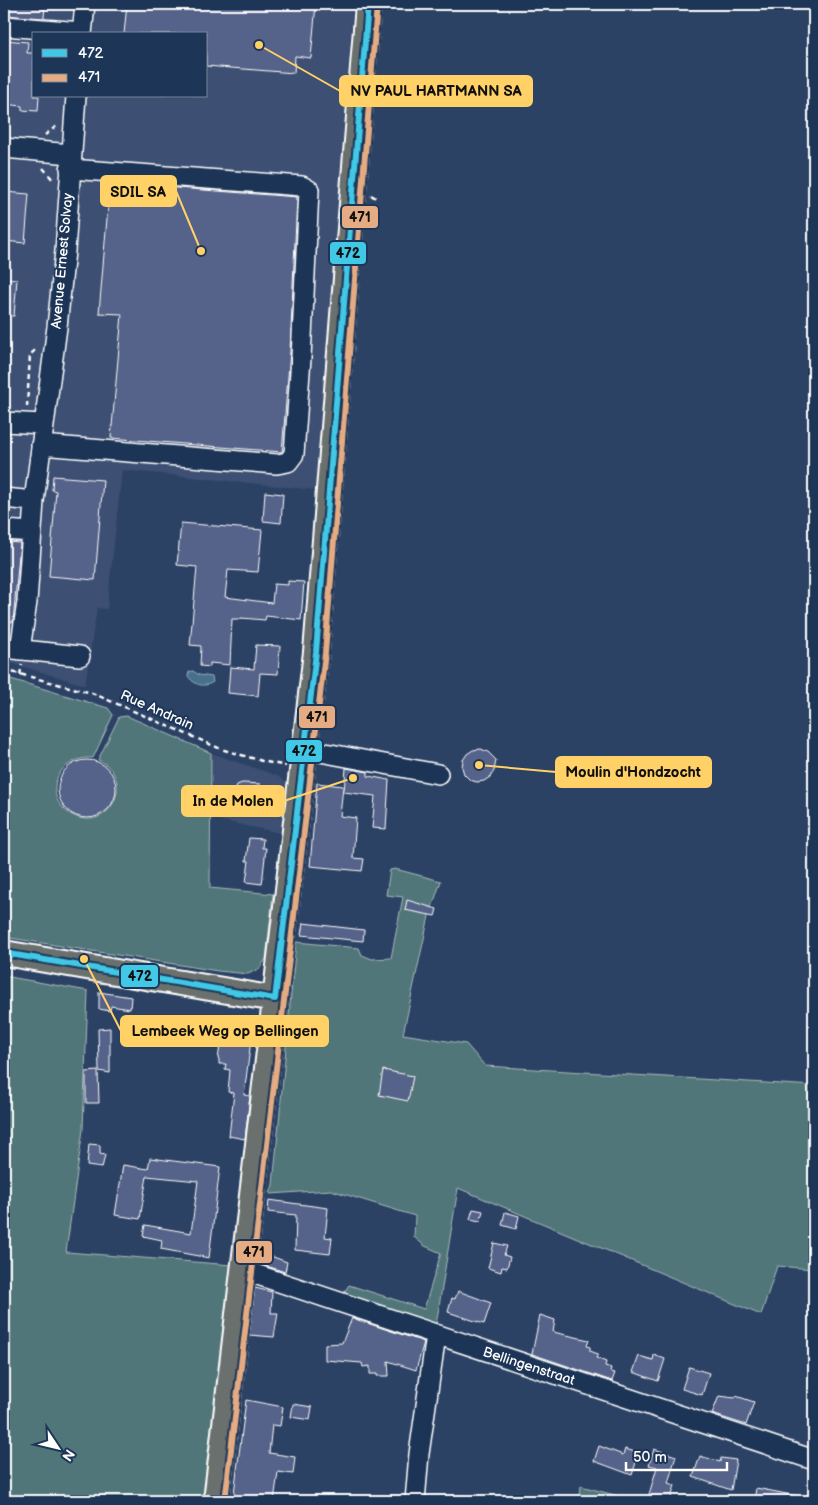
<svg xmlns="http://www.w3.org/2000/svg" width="818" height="1505" viewBox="0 0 818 1505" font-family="'Balsamiq Sans',sans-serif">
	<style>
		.built { fill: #3c5073; fill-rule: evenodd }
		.green { fill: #517679; stroke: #a8babc }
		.water { fill: #466f8d; stroke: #90a9bb }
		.building { fill: #546289; stroke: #fff }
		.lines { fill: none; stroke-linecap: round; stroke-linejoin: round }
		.minor-casing { stroke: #fff; stroke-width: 22 }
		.major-casing { stroke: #fff; stroke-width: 28 }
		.path { stroke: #fff; stroke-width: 2.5; stroke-dasharray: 5 4; stroke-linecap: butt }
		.minor { stroke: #1d3557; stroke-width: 19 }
		.major { stroke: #6b706d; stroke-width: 24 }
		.bus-1-casing { stroke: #1d3557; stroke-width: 10 }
		.bus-2-casing { stroke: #1d3557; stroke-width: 10 }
		.bus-1 { stroke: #40c8e6; stroke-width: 6 }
		.bus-2 { stroke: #e5ac83; stroke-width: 6 }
		.labels { text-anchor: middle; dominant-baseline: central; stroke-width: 4; stroke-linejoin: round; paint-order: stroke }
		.street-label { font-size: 14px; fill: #fff; stroke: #1d3557 }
		.leader { fill: none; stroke: #ffd166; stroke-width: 2 }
		.callout-dot { fill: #ffd166; stroke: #1d3557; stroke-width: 2 }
		.callout { fill: #ffd166; stroke: #ffd166; stroke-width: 2 }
		.callout-label { font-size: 15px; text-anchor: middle; font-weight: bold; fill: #111 }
		.line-badge { stroke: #1d3557; stroke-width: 2 }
		.pale-badge-label { font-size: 14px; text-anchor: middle; font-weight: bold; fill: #111 }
	</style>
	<rect width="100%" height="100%" fill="#2c4265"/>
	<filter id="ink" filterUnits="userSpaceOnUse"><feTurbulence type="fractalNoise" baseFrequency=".02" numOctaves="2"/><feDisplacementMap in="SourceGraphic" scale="10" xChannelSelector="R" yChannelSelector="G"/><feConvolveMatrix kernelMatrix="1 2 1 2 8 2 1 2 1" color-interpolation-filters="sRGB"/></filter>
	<g filter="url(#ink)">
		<path class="built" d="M4,4H353L317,490L122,470L107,609L97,608L85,685L4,661ZM34,34H206V96H34Z
			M211,753L278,776L287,784L280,833L210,818Z"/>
		<path class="green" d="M4,677L108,708L113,715L93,758C71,756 48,775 57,799C60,806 65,811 72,815C109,835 138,778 98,760L119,717L127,716L211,753L210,888L273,894L266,959L259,969L248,974L218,971L4,937Z
			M395,869L441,881L429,916L403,1034L466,1044L485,1066L814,1086V1263L813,1269L777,1266L761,1315L458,1188L436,1325L343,1294L349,1285L424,1309L441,1253L425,1246L414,1237L415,1216L331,1190L270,1194L273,1185L296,942L359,948L362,955L372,959L391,958L403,897L386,895L390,870Z
			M4,976L88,991L83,1129L66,1252L232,1265L204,1501H4Z
			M581,1486L637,1501H579Z"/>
		<path class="water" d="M193,671L199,675L212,677L213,682C204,688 194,685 188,676L189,672Z"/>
		<path class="building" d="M4,4H45L44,18L4,15Z
			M127,4H316L311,58L295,56L294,73L206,66V34H124Z
			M4,40L28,42L27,53H34V96H39L38,111L22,110V106L4,104Z
			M110,183L297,197L290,351L282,452L111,438L122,314L99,313Z
			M4,192L29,194L25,243L4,241Z
			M4,278L17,279L14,316L4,315Z
			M53,476L103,480L95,580L49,576L56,491L52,490Z
			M265,492L283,494L281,523L263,521Z
			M181,523L262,530L258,572L228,570L225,597L272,603L274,584L288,585V581L304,582L301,620L266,616L265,620L241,618V619H232L230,665L210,663V667L200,666L201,646L190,645L197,567L177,565Z
			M4,542L20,543L13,622L4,621Z
			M256,645L280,646L278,674L260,673L258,696L228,693L230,667L254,669Z
			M481,749L488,752L496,760L494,771L490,777L484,781L477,782L470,780L464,774L462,767L463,760L467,754L473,750Z
			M58 789a29 29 0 1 1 58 0a29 29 0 1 1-58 0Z
			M346,768L368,772V776L389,780L386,829L372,828L375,796L344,792Z
			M242,783H243L261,784L247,796L242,798L237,795L235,790L237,785Z
			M317,783L343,786L340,816L356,818L353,858L364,859L362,871L310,866Z
			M249,838L263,839L262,848H266L262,884L246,882L249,861H246Z
			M407,900L437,909L435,916L405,910Z
			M303,923L364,930L363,941L301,935Z
			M99,992L131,997L130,1009L111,1006L110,1011L99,1009Z
			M224,1020L244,1023L241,1039L251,1040L244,1095L250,1096L245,1139L229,1136L234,1093L228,1092L230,1070L225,1069L226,1064H219V1059H218Z
			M110,1028V1073L99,1071L98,1029Z
			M383,1070L413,1076L408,1101L379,1095Z
			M98,1071L99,1103H86V1072Z
			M89,1144L100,1145V1154L105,1155L102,1168L87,1166Z
			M150,1158L220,1167L209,1258L161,1249L162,1240L143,1236L145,1225L191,1233L198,1181L147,1176L140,1219L115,1215L123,1165L148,1169Z
			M269,1200L328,1208L325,1237L332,1238L330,1254L295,1250L296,1215L268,1212Z
			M473,1209L483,1211L480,1221L470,1219Z
			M505,1212L519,1216L516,1229L502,1225Z
			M494,1243L507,1246L504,1255L510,1257L507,1268L502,1267L501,1272L488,1268Z
			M265,1254L287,1262L285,1272L261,1264L263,1256H264Z
			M255,1288L272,1292L271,1313H278L274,1337L249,1335Z
			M458,1291L491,1303L484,1324L448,1312L452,1298L455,1299Z
			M540,1315L555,1320L553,1332L589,1340L587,1346L590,1347V1351L598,1354L596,1358L606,1362L605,1366L611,1368L610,1372L615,1373L612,1381L532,1354Z
			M352,1318L424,1342L416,1370L388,1361L389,1376H377V1374H370V1366L363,1367L362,1363L325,1360V1344L342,1343Z
			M654,1355L665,1359L658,1381L633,1372L639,1356L653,1360Z
			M689,1367L709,1373L702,1395L682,1389Z
			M719,1396L735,1398L736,1396L754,1402L746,1425L712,1414Z
			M246,1400L283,1407L280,1426L272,1425L269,1453L295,1457L293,1474L278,1472L274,1501H233Z
			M293,1404L312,1407L310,1420L291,1417Z
			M599,1446L623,1455L625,1449L639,1453L632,1475L594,1461Z
			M654,1449L676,1456L668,1483L675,1485L670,1501H658L648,1498L657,1467L649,1465Z
			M700,1456L720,1462L721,1458L736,1460L731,1490L693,1477Z
			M756,1488L797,1496L796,1501H754Z"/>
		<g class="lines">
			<defs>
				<path id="minor" d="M4,26L82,32
					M82,34L85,4
					M4,148L71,154
					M4,422L43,424
					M41,445L277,464L288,462L294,454L301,358L309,190L302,186L70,169
					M4,498L34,501
					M4,530L32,532
					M4,648L80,656
					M20,650L27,602L34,501L57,327L65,251L76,96
					M304,749L438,774
					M243,1270L814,1460
					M415,1501L419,1454L436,1335"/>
				<path id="major" d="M4,953L275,999
					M216,1501L316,652L368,4"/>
			</defs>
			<use href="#minor" class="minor-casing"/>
			<use href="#major" class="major-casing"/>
			<path class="path" d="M45,135L58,125
				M43,168L54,181
				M371,195L376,198
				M27,407L30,355L37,348
				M4,670L92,693L221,749L262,761L286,766
				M20,675L22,664"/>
			<use href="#minor" class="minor"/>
			<use href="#major" class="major"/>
			<defs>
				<path id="bus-1" d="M4,953L275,999
					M275,999L316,652L368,4"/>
				<path id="bus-2" d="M225,1501L325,653L377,5"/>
			</defs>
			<use href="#bus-1" class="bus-1-casing"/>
			<use href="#bus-2" class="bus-2-casing"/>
			<use href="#bus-1" class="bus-1"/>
			<use href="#bus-2" class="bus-2"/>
		</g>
	</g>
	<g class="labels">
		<g class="street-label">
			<text transform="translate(62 261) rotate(-85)">Avenue Ernest Solvay</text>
			<text transform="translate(157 710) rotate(24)">Rue Andrain</text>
			<text transform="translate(529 1366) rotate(18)">Bellingenstraat</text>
		</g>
	</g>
	<path class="leader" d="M259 45L340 91M201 251L176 191M479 765L556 772M353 778L284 801M84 959L121 1031"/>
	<g class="callout-dot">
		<circle cx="259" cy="45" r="5"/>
		<circle cx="201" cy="251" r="5"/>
		<circle cx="479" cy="765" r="5"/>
		<circle cx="353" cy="778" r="5"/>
		<circle cx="84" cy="959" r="5"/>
	</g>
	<g class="callout">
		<rect x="340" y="76" width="192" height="30" rx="5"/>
		<rect x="101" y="176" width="75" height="30" rx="5"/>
		<rect x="556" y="757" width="155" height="30" rx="5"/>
		<rect x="182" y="786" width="102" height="30" rx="5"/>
		<rect x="121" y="1016" width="207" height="30" rx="5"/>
	</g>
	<g class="callout-label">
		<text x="436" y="96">NV PAUL HARTMANN SA</text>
		<text x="138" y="197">SDIL SA</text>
		<text x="633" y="777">Moulin d'Hondzocht</text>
		<text x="233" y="806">In de Molen</text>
		<text x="225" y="1036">Lembeek Weg op Bellingen</text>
	</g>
	<g class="line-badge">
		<rect x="341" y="205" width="38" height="24" rx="5" fill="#e5ac83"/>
		<rect x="329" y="241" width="38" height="24" rx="5" fill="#40c8e6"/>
		<rect x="298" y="705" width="38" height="24" rx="5" fill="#e5ac83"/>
		<rect x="285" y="739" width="38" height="24" rx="5" fill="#40c8e6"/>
		<rect x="120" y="964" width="39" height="24" rx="5" fill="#40c8e6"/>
		<rect x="235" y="1240" width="38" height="24" rx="5" fill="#e5ac83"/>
	</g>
	<g class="pale-badge-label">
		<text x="360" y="222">471</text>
		<text x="348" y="258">472</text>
		<text x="317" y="722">471</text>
		<text x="304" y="756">472</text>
		<text x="140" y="981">472</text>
		<text x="254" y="1257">471</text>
	</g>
	<rect width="818" height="1505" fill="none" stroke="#1d3557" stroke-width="20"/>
	<rect x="10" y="10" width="798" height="1485" fill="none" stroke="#fff" stroke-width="2" filter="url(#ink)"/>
	<rect x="32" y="32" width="175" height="65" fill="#1d3557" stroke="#77869a"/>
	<rect x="42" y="49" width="25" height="8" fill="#40c8e6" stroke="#77869a"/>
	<text x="78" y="58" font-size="15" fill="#ffffff">472</text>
	<rect x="42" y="74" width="25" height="8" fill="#e5ac83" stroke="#77869a"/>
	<text x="78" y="82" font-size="15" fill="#ffffff">471</text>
	<g transform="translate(58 1448) rotate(125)" stroke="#1d3557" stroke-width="4" paint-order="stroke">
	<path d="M0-4L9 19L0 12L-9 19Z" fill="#ffffff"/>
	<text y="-8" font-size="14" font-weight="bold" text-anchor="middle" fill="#ffffff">N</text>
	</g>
	<path d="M626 1462v8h101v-8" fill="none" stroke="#ffffff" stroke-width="2.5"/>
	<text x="633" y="1462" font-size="15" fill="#ffffff" stroke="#1d3557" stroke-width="4" paint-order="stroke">50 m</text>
</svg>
